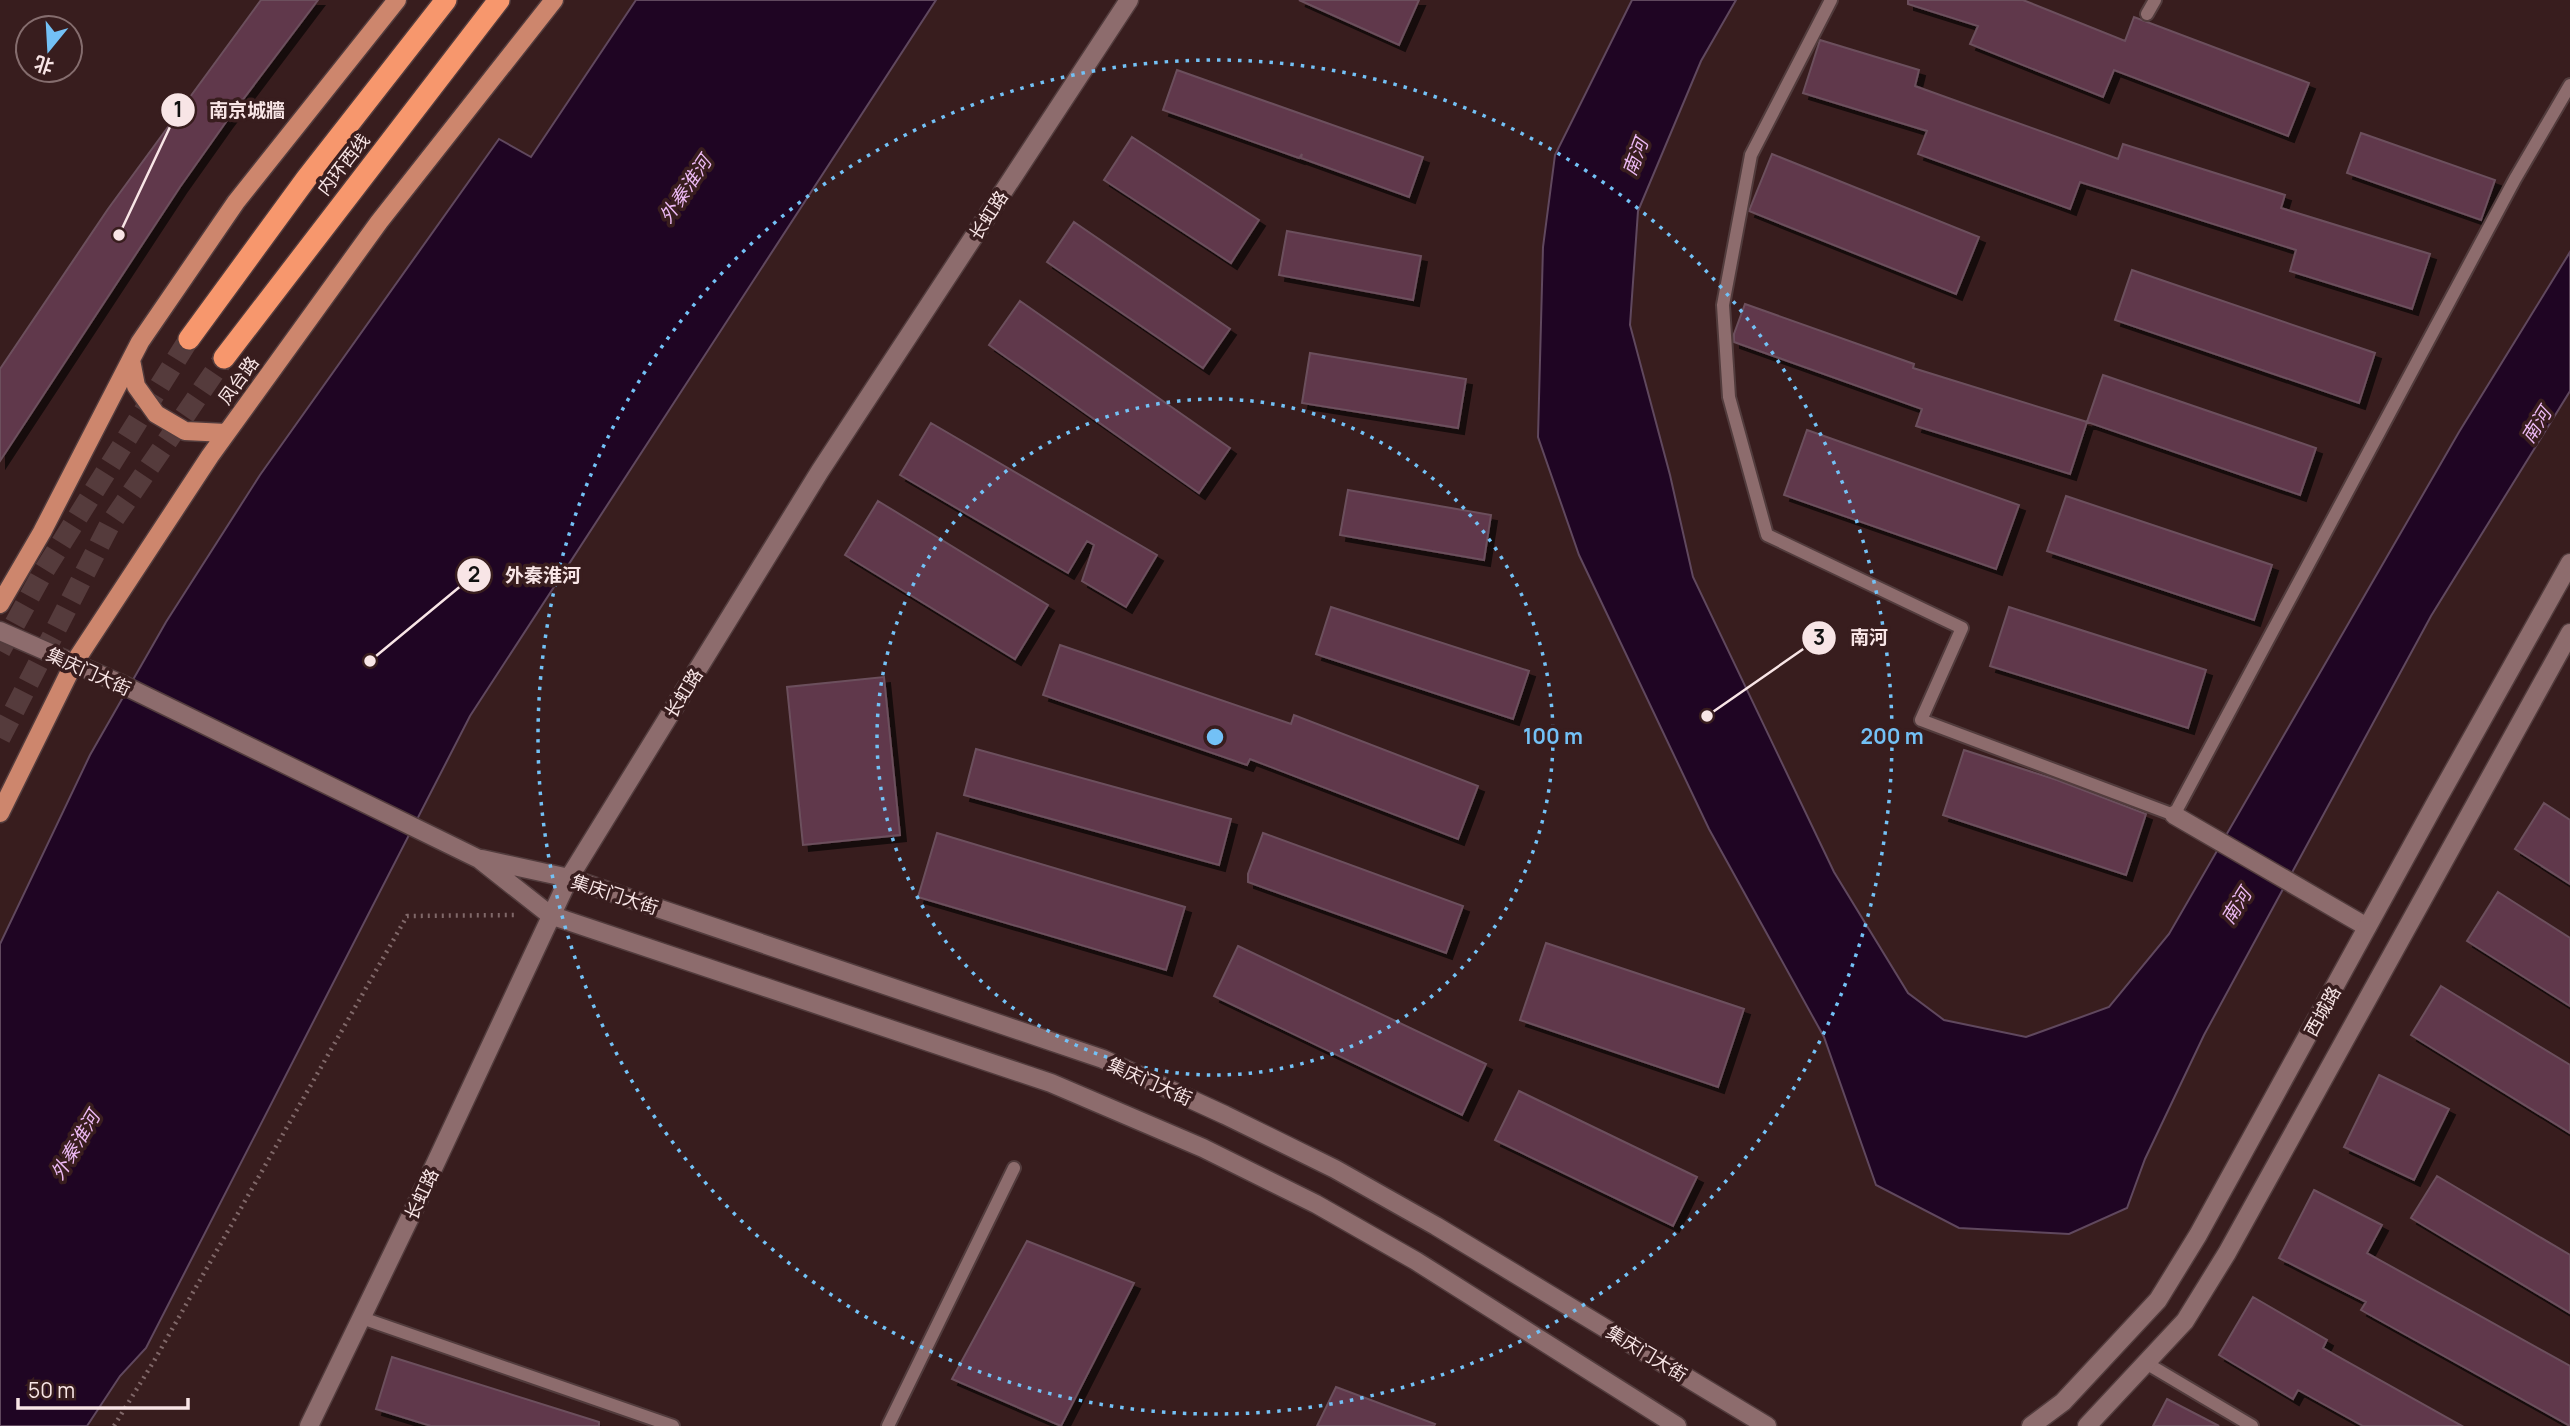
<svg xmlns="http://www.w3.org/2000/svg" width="2570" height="1426" viewBox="0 0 2570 1426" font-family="Manrope,'Noto Sans SC',sans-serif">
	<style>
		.water { fill: #1f0523; stroke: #60485e; stroke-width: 2 }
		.building { fill: #60374c; stroke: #6c505d; stroke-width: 2; filter: url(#shadow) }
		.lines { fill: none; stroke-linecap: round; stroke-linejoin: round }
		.highway-tunnel { stroke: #553b3c; stroke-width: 21; stroke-dasharray: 21 10; stroke-linecap: butt }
		.lane-casing { stroke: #523c3d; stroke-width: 16 }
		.street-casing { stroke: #523c3d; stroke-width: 21 }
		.secondary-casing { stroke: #523c3d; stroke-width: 21 }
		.primary-casing { stroke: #523c3d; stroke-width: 21 }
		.highway-casing { stroke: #523c3d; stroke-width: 24 }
		.path { stroke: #806869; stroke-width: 4.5; stroke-dasharray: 2 5; stroke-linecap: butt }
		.lane { stroke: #8d6c6d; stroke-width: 12 }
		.street { stroke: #8d6c6d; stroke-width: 18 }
		.secondary { stroke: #8d6c6d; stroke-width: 18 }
		.primary { stroke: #cd866d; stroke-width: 18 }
		.highway { stroke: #f7976d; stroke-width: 21 }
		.ring { fill: none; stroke: #73c1f6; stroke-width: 3.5; stroke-dasharray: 3.5 7 }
		.labels { text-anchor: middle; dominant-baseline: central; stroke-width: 7; stroke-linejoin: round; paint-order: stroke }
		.street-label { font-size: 18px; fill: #f8e5e6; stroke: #381d1e }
		.water-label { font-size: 19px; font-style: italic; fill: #ecb9f3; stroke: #381d1e }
		.centre { fill: #73c1f6; stroke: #381d1e; stroke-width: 3.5 }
		.ring-label { font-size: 21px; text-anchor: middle; font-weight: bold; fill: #73c1f6; stroke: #381d1e; stroke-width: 7; stroke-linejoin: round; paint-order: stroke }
		.leader { fill: none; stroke: #f8e5e6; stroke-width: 2.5 }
		.callout-dot { fill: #f8e5e6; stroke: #381d1e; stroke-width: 2.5 }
		.mark-label { font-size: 21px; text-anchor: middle; font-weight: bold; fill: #111 }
		.callout-label { font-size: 19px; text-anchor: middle; font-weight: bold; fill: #f8e5e6; stroke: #381d1e; stroke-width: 7; stroke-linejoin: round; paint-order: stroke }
	</style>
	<defs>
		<filter id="shadow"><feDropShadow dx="6" dy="6" stdDeviation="0" flood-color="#0009"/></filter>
	</defs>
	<rect width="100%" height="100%" fill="#381d1e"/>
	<path class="water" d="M636,0H936L470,716L146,1348L120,1376L87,1426H0V944L90,755L166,622L260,475L499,139L531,157Z
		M1632,0H1736L1701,61L1638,211L1630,325L1670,475L1693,577L1834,872L1908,993L1944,1020L2026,1037L2109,1007L2169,934L2459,432L2570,252V391L2431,616L2204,1035L2145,1159L2127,1208L2069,1234L1959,1228L1876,1185L1824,1037L1709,829L1579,555L1538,437L1543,247L1555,155Z"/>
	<path class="building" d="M261,0H318L226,122L180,187L0,461V369L108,209Z
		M1299,0H1419L1399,45Z
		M1908,0H2023L2125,41L2134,17L2309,83L2288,136L2114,70L2103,97L1970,44L1978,26L1908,4Z
		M1820,40L1919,70L1915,86L2118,159L2123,144L2285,195L2281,208L2430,254L2412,309L2290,271L2296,250L2080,182L2070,209L1918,154L1927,131L1803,93Z
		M1177,70L1423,157L1409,197L1301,158L1302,154L1299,158L1163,110Z
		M2361,133L2495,180L2481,220L2347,173Z
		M1132,137L1259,220L1231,263L1104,180Z
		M1772,154L1979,237L1956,294L1749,211Z
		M1074,222L1230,329L1203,368L1047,262Z
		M1287,231L1421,256L1413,300L1279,275Z
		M2132,270L2375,353L2359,403L2115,320Z
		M1020,301L1230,448L1199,493L989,345Z
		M1745,304L1914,364L1913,368L2087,422L2070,474L1916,426L1922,409L1734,342V334Z
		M1310,353L1466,379L1458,428L1302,403Z
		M2103,375L2316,448L2300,495L2087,422Z
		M931,423L1157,555L1126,607L1082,581L1094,545L1087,541L1068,573L900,475Z
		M1807,430L2019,505L1996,569L1784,495Z
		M1348,490L1491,515L1484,560L1340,535Z
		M2066,496L2272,565L2254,620L2047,551Z
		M878,501L1048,605L1015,659L845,555Z
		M1331,607L1529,671L1513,719L1316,654Z
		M2009,607L2206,670L2188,728L1990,666Z
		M1060,645L1291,724L1294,715L1478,786L1458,839L1250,759L1247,765L1043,695Z
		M884,677L900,835L803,845L787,687Z
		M976,749L1231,819L1219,865L964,795Z
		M1964,750L2057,780L2146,814L2126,875L1943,815Z
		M2544,803L2570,820V884L2515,849Z
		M937,833L1185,907L1166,970L918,897Z
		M1263,833L1463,906L1446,953L1248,882V874Z
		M2498,892L2570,938V1006L2467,941Z
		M1546,943L1744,1009L1718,1087L1520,1020Z
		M1238,946L1486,1064L1462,1115L1214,996Z
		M2441,986L2570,1065V1133L2411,1035Z
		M2379,1075L2449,1109L2414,1180L2344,1147Z
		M1519,1091L1697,1177L1673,1226L1495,1140Z
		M2437,1176L2570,1255V1313L2411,1218Z
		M2314,1190L2382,1225L2367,1253L2570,1366V1426L2361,1310L2366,1302L2279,1258Z
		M1027,1241L1134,1283L1061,1426L952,1379Z
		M2253,1297L2327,1340L2323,1348L2462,1426H2363L2298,1390L2293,1399L2219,1355Z
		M392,1357L599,1422V1426H431L376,1409Z
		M1336,1387L1435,1424L1434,1426H1317Z
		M2167,1399L2219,1426H2153Z"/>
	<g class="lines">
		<path class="highway-tunnel" d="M0,651L42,574L189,339
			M0,738L109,526L224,358"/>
		<defs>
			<path id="lane" d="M1831,0L1751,155L1723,305L1729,397L1767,535L1962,628L1921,720L2174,815L2515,179L2570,85
				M2147,14L2155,0
				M362,1318L673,1426
				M2146,1363L2252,1426
				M888,1426L1014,1168"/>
			<path id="street" d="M2174,815L2367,927"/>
			<path id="secondary" d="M0,631L119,683L479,859L550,915L1051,1083L1203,1148L1316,1204L1416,1261L1677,1426
				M482,859L569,878L1103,1059L1225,1115L1335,1169L1436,1226L1767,1426
				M309,1426L415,1207L569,878L820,471L1129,0
				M2031,1426L2063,1402L2158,1300L2198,1235L2436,802L2570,563
				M2087,1426L2185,1321L2227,1253L2570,633"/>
			<path id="primary" d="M131,360L136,386L156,414L185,431L226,433
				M0,604L42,532L140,342L236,202L397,0
				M0,813L74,663L210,456L379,222L554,0"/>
			<path id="highway" d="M189,339L306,179L446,0
				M224,358L499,0"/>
		</defs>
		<use href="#lane" class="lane-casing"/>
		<use href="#street" class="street-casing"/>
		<use href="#secondary" class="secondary-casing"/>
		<use href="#primary" class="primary-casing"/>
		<use href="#highway" class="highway-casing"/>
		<path class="path" d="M114,1426L154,1361L407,916L518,915"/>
		<use href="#lane" class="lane"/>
		<use href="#street" class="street"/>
		<use href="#secondary" class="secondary"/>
		<use href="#primary" class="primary"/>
		<use href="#highway" class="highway"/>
	</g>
	<g class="ring">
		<circle cx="1215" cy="737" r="338"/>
		<circle cx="1215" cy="737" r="677"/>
	</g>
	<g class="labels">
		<g class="street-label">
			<text transform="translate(343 164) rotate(-52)">内环西线</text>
			<text transform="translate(988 215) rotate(-57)">长虹路</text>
			<text transform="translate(238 380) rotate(-54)">凤台路</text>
			<text transform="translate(89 671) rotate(24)">集庆门大街</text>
			<text transform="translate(683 693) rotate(-58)">长虹路</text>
			<text transform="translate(615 894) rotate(18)">集庆门大街</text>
			<text transform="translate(2322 1011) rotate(-61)">西城路</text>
			<text transform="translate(1150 1081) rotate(24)">集庆门大街</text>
			<text transform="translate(421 1194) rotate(-65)">长虹路</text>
			<text transform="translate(1647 1353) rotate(31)">集庆门大街</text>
		</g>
		<g class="water-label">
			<text transform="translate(1635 157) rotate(-69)">南河</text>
			<text transform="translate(685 189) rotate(-56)">外秦淮河</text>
			<text transform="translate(2536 425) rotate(-58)">南河</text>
			<text transform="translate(2236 906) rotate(-58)">南河</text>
			<text transform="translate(75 1145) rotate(-59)">外秦淮河</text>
		</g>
	</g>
	<circle cx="1215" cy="737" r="10" class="centre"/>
	<g class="ring-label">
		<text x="1553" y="744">100 m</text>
		<text x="1892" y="744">200 m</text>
	</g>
	<path class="leader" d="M119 235L178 110M370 661L474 575M1707 716L1819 638"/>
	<g class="callout-dot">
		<circle cx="119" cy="235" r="7"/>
		<circle cx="370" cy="661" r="7"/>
		<circle cx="1707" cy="716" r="7"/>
		<circle cx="178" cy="110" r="18"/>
		<circle cx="474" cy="575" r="18"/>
		<circle cx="1819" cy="638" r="18"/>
	</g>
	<g class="mark-label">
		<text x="178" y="117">1</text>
		<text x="474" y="582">2</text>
		<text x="1819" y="645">3</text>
	</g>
	<g class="callout-label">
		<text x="247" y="117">南京城牆</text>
		<text x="543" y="582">外秦淮河</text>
		<text x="1869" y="644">南河</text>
	</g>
	<g transform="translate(49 49) rotate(198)"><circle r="33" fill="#381d1e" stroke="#856d6e" stroke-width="2"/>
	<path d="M0-5L12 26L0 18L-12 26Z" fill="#73c1f6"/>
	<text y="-10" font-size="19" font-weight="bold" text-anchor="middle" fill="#f8e5e6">北</text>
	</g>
	<path d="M18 1398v10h170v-10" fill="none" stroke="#f8e5e6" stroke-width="3.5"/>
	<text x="28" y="1398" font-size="21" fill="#f8e5e6" stroke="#381d1e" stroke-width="5" paint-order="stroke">50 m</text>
</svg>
